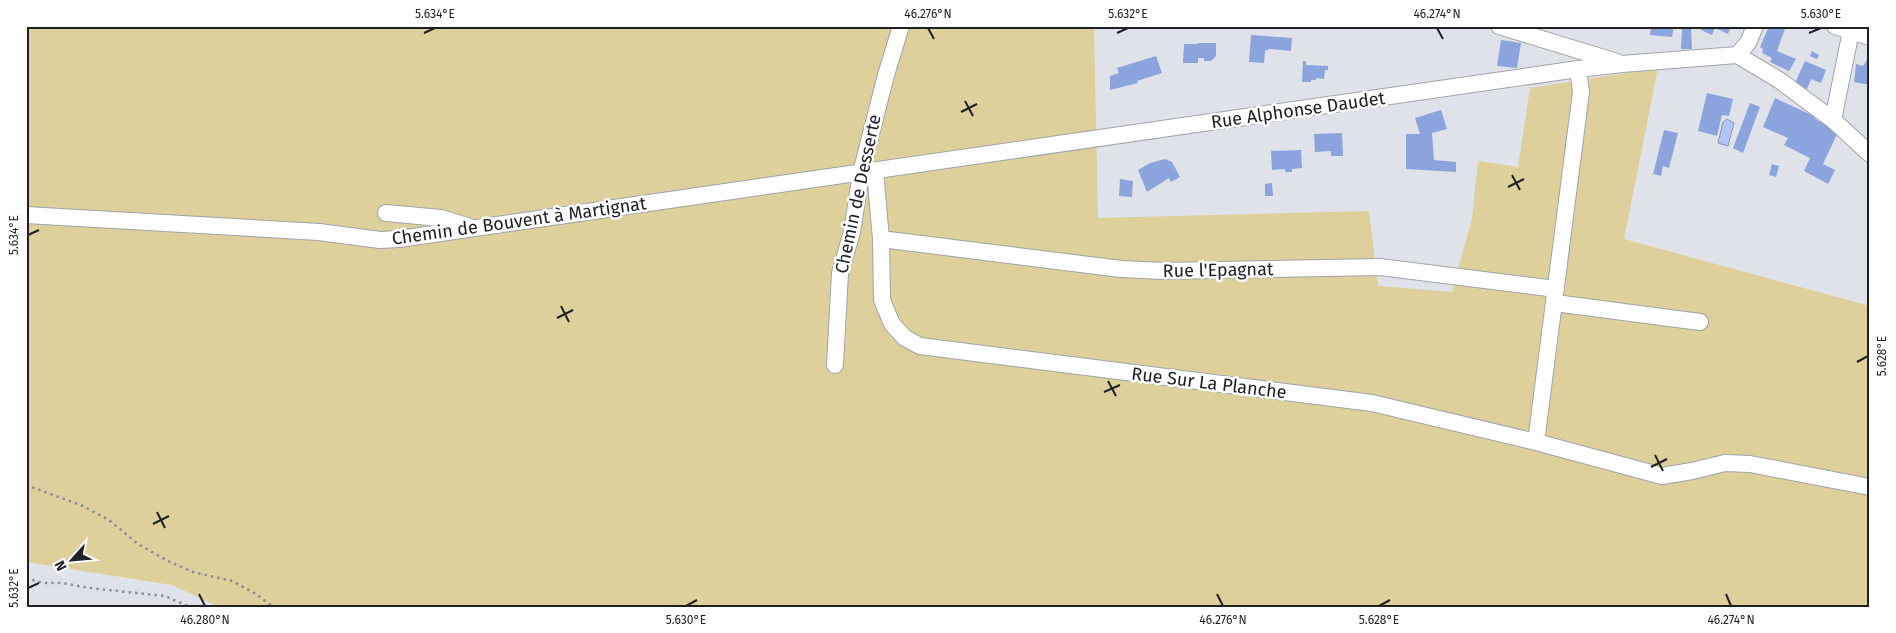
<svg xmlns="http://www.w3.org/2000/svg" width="1896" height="633" viewBox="0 0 1896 633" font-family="'Fira Sans',sans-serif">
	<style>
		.green { fill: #ddd09b }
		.water { fill: #b1c6f6; stroke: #8694b7 }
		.building { fill: #8ba4de }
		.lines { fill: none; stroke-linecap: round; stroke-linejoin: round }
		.minor-casing { stroke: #a1a4a9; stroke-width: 18 }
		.path { stroke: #8c8e93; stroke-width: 2.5; stroke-dasharray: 2.5 4; stroke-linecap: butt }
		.minor { stroke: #fff; stroke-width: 16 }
		.ticks { fill: none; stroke: #202124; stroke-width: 2 }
		.labels { text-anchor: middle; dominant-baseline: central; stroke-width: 5; stroke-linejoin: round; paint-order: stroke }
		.street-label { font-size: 18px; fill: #202124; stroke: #fff }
		.neatline { fill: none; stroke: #202124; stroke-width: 2 }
		.ticks-label { font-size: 12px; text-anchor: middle; fill: #202124 }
	</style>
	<rect width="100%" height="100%" fill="#e0e2e9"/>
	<path class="green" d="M26,26H1094L1098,218L1369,211L1378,286L1452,292L1472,218L1478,161L1518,167L1530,88L1658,68L1624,239L1870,306V607H219L172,585L26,562Z"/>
	<path class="water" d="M1727,119L1734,123L1728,146L1718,143L1723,122Z"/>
	<path class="building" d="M1651,26H1674L1672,37L1650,35Z
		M1701,26H1731L1728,34L1715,28L1712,35L1701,30Z
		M1769,26H1786L1777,51L1796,59L1789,71L1770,62L1772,58L1762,53L1763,49L1760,47Z
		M1691,28L1692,49H1681L1682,29Z
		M1251,35L1292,38L1291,51L1269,49L1265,51L1264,63L1249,62Z
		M1501,40L1521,43L1517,68L1497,66Z
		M1198,43H1216V56L1211,61H1204V58H1198V63H1183L1184,44H1198Z
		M1812,51L1819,55L1817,59L1810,56Z
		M1870,55V85L1854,82L1856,64L1863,66Z
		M1156,56L1162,73L1137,81L1138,83L1110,90V76L1119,73L1117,68Z
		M1303,61H1306V65L1328,66V70H1325L1324,79L1316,78V80H1311V82H1302Z
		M1805,61L1826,70L1821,83L1811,79L1807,89L1795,83Z
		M1707,93L1733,99L1729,116L1722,115L1717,136L1698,131Z
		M1775,98L1816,117L1815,119L1838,132L1823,164L1835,170L1828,184L1804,171L1810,158L1784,145L1788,138L1763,127Z
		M1750,103L1760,107L1743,153L1733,148Z
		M1441,110L1447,129L1432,133L1434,160L1456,162V172L1406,169V134H1420L1415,118Z
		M1664,130L1678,133L1669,168L1663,166L1661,176L1653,174Z
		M1342,133L1343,156H1331V151L1315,152L1314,134Z
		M1301,150L1302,168L1292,169V172H1285V169L1272,170L1271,151Z
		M1165,159L1172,162L1180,177L1171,182L1169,178L1147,192L1138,170L1150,163Z
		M1772,164L1779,166L1776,177L1769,175Z
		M1120,179L1133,181L1132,197L1119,196Z
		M1272,183L1273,196H1265V184Z"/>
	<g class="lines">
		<defs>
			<path id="minor" d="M1499,26L1617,62
				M1835,26L1870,37
				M1737,55L1748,43L1755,26
				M1833,120L1851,31
				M875,171L881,239L882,300L892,324L905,338L920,346L1372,403L1536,442L1662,476L1692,471L1725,463L1750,464L1870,487
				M386,213L441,218L470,227
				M26,215L319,232L380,240L399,239L1578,69L1622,64L1737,55L1779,80L1833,120L1870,154
				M881,239L1121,269L1164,271L1380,267L1556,289
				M1555,303L1700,322
				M835,365L840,273L852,232L861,173L886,75L901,26
				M1536,442L1581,92L1578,69"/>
		</defs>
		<use href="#minor" class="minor-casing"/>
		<path class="path" d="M26,485L83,506L109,520L138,544L168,561L193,572L232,581L256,594L273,607
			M26,578L43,583H63L89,588L165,596L190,607"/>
		<use href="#minor" class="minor"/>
	</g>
	<path class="ticks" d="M928,28L934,39M1437,28L1443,39M424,33L435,28M1117,33L1128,28M1809,33L1821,28M965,101L973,116M961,112L977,104M1512,175L1520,190M1508,187L1524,179M28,235L39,230M561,306L569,322M557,318L573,310M1857,362L1868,356M1108,381L1116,396M1104,392L1120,385M1655,455L1663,471M1651,467L1667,459M157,512L165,528M153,524L169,516M28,588L39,583M199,594L205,606M1217,594L1223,606M1726,594L1731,606M686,606L697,600M1379,606L1390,600"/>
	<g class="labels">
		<g class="street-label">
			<text transform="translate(1298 110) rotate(-8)">Rue Alphonse Daudet</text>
			<text transform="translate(858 194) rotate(-78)">Chemin de Desserte</text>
			<text transform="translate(519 221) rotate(-8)">Chemin de Bouvent à Martignat</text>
			<text transform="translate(1218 270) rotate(-1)">Rue l'Epagnat</text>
			<text transform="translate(1209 383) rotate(7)">Rue Sur La Planche</text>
		</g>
	</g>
	<rect width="1896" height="633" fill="none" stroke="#ffffff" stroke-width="55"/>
	<g transform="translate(72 560) rotate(243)" stroke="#ffffff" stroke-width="4" paint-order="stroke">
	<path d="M0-4L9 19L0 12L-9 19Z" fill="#202124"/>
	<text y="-8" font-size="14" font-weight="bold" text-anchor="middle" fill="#202124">N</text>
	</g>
	<rect x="28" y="28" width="1840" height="578" class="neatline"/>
	<g class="ticks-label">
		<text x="435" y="18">5.634°E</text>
		<text x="928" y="18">46.276°N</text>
		<text x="1128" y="18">5.632°E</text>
		<text x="1437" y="18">46.274°N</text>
		<text x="1821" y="18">5.630°E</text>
		<text transform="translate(14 235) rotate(-90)" y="4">5.634°E</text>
		<text transform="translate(1882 356) rotate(-90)" y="4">5.628°E</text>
		<text transform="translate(14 588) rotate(-90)" y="4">5.632°E</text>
		<text x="205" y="624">46.280°N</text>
		<text x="686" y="624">5.630°E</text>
		<text x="1223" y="624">46.276°N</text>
		<text x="1379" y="624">5.628°E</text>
		<text x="1731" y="624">46.274°N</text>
	</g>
</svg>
